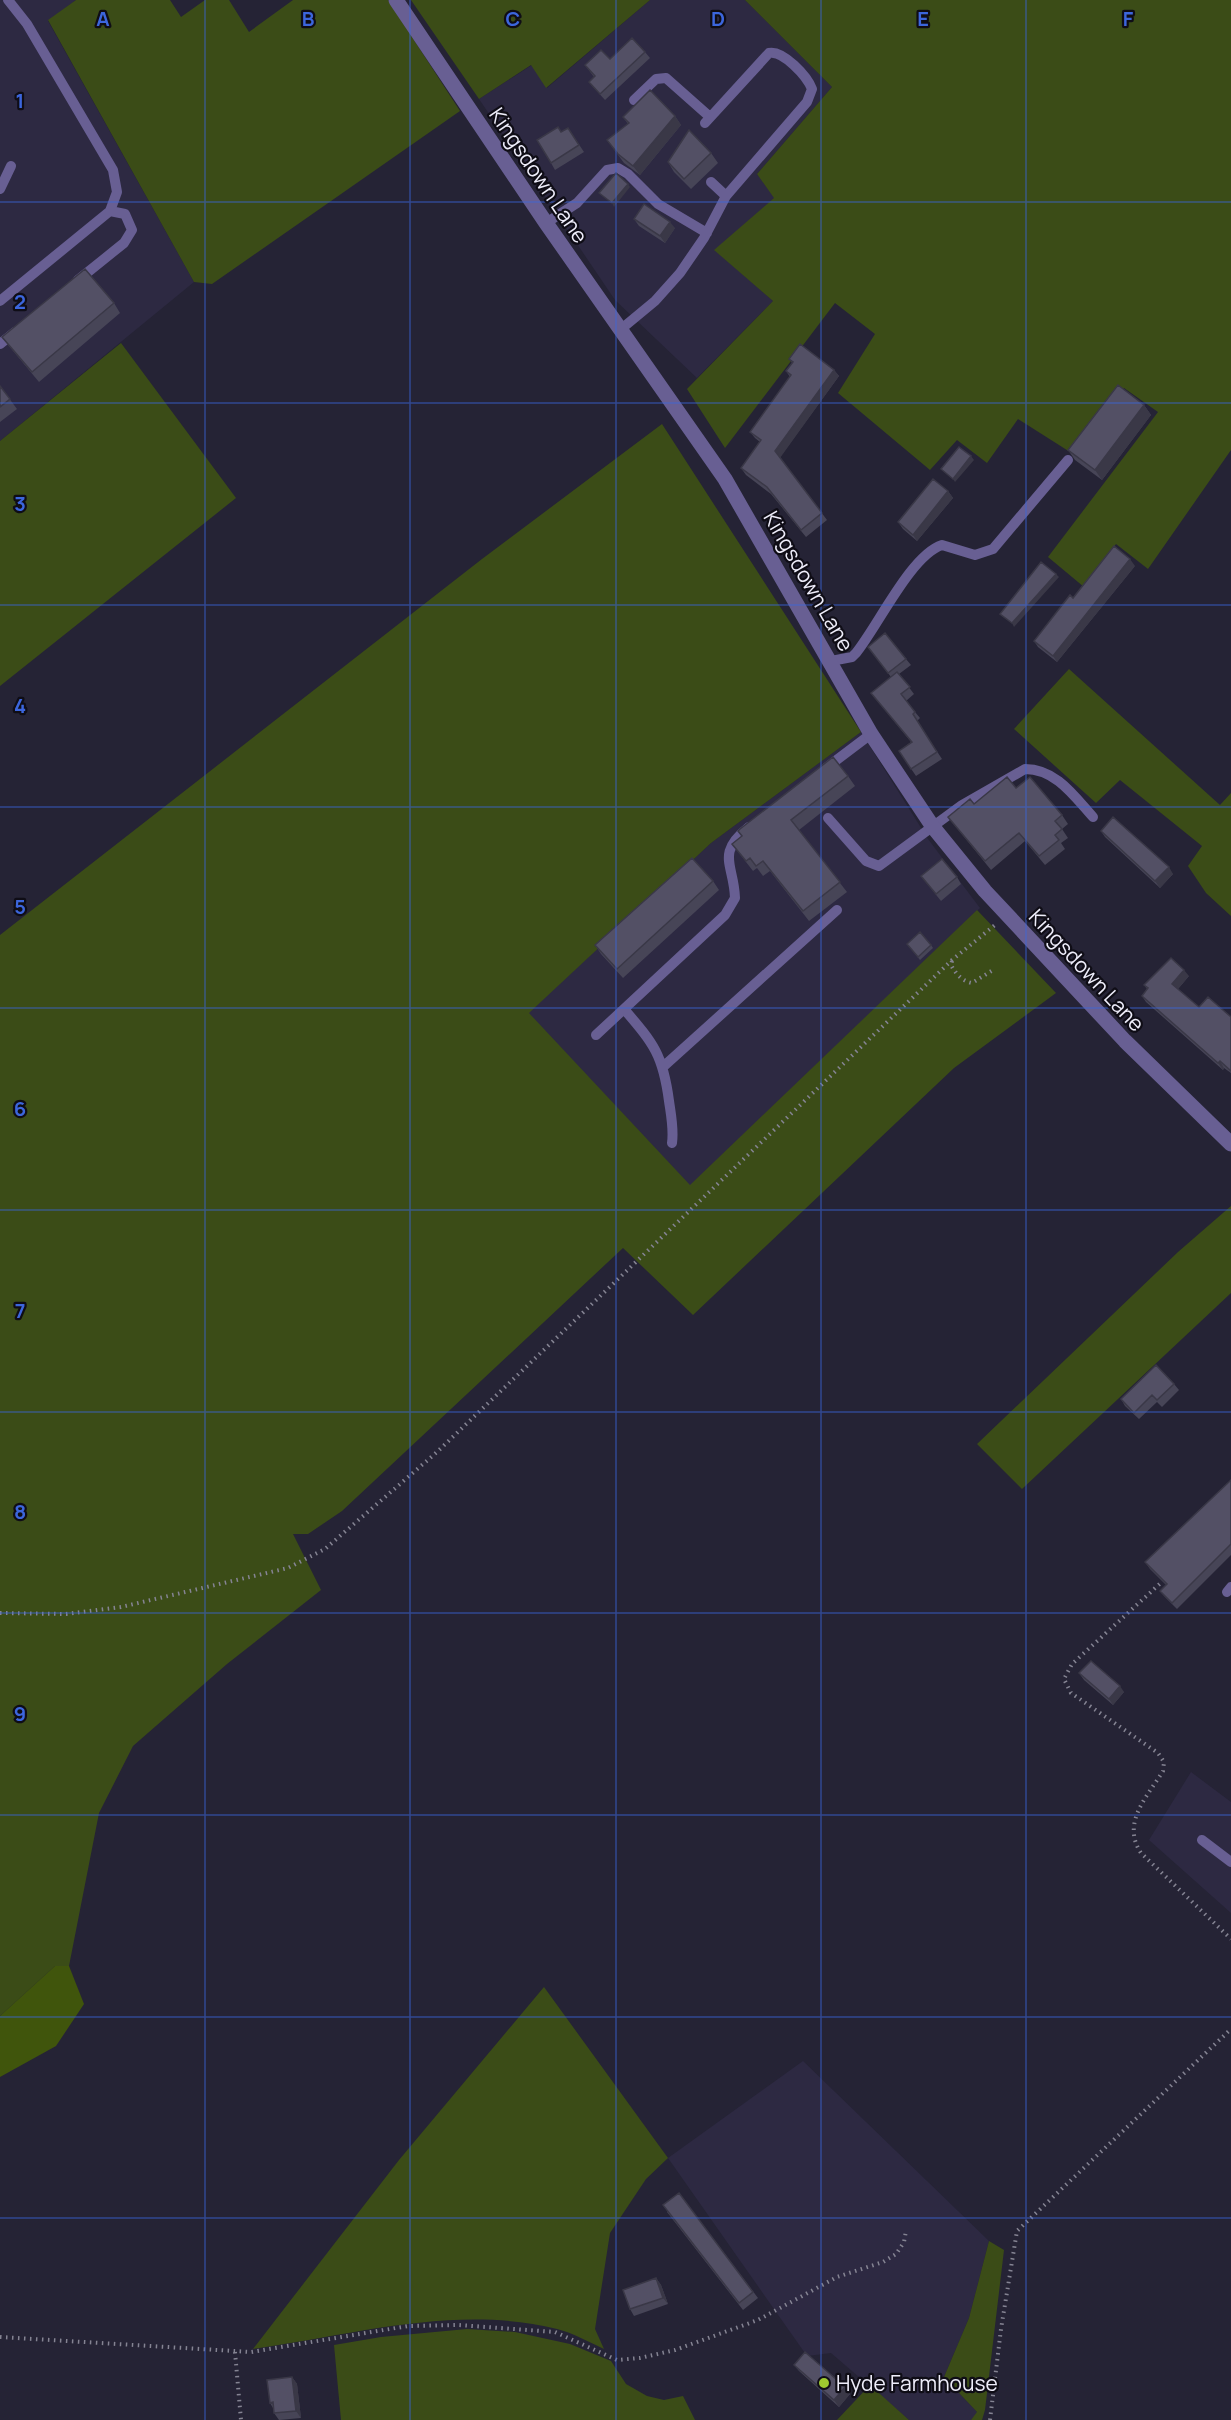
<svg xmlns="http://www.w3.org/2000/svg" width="1231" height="2420" viewBox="0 0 1231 2420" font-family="Manrope,sans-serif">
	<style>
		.built { fill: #2d2942 }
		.green { fill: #3b4c17 }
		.forest { fill: #40550c }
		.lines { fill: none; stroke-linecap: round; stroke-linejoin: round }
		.path { stroke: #858493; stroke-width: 4; stroke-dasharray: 1.5 4.5; stroke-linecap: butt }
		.service { stroke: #685f93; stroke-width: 10 }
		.minor { stroke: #685f93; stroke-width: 15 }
		.wall { fill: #474557 }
		.shaded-wall { fill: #3a3847 }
		.building { fill: #535065; stroke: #3a3847; stroke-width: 1.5 }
		.grid { fill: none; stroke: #3c66dd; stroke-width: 1.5; stroke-opacity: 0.55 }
		.poi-dot { fill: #9eca2f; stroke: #0f0d16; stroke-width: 2 }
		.labels { text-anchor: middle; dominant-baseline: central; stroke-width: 4.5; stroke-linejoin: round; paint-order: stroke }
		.street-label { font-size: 21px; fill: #eeedfa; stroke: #0f0d16 }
		.poi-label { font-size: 21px; fill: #eeedfa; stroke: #0f0d16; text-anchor: start }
		.grid-label { font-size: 20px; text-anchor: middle; font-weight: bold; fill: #3c66dd; stroke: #0f0d16; stroke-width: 4.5; stroke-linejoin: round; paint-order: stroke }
	</style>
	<rect width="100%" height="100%" fill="#252335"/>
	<path class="built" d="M0,0H76L48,21L194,282L0,441Z
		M650,0H745L832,87L757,174L775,198L715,250L773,301L697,378L615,300L479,99L532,65L547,88Z
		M861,732L928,839L980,908L690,1186L528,1013L711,843Z
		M1191,1772L1231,1802V1913L1149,1840Z
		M803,2061L989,2241L969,2318L944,2377L978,2413L971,2420H909L831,2353L807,2356L668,2158Z"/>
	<path class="green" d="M76,0H170L181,17L205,0H229L249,32L293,0H388L460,111L212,284L194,282L48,20Z
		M411,0H650L546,88L531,65L479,99Z
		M745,0H1231V450L1148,569L1116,544L1084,587L1048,557L1158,412L1124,388L1070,452L1018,419L987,463L957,440L930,470L838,393L875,334L835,303L725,448L687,389L773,301L714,250L774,198L757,174L832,87Z
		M121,343L236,498L0,686V441Z
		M662,424L861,732L711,843L529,1013L690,1185L977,910L1056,993L954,1068L693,1315L623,1248L342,1511L308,1534H293L321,1590L227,1664L133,1746L99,1813L69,1966H55L0,2016V935L482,559Z
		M1069,669L1220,805L1231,793V916L1206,893L1188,866L1202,846L1120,780L1096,803L1014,729Z
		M1231,1206V1293L1022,1489L977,1444L1178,1252Z
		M544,1987L668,2158L646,2179L610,2233L595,2329L604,2349C589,2342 573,2333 557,2329C457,2304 353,2335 253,2349L399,2160Z
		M989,2241L1004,2250L985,2410L982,2420H971L977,2412L944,2377L969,2318Z
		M467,2329L515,2332L570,2344L611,2361L626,2384L647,2396L664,2400L683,2396L695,2420H341L334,2345L381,2337Z
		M870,2385L909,2420H837Z"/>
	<path class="forest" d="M55,1966H69L84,2004L56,2046L0,2077V2016Z"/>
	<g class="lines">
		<path class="path" d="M952,961L951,965C956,974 962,981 972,983L993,970
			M1164,1580L1072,1664L1064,1679L1071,1693L1158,1753L1164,1762L1163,1771C1147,1797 1121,1823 1141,1853L1231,1939
			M0,1613L66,1614L121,1607L288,1568L325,1549L437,1452L952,960L995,925
			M0,2337L251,2352L408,2326L459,2325L555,2332L617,2360L640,2358L675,2350L758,2320L837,2277L883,2262L896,2254L904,2242L906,2231
			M235,2352L241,2420
			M990,2420L1001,2329L1017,2231L1231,2029"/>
		<path class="service" d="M634,100L656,79L666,78L710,117
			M711,182L726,196
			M0,189L11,166
			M546,223L577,203L607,170L618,168L628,174L658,204L707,233
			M78,280L124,243L132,230L125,214L110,211
			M0,301L110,211L117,192L113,170L27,24L8,0
			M620,330L655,301L680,273L704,238L726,196L807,102L812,89C807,76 783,50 769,53L705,123
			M0,344L15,332
			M831,661L852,657L856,653C878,626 911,555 942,545L975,555L993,549L1068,460
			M826,768L871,734
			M828,818L866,861L879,866L962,805L1025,769C1056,769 1074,796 1093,817
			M624,1009C654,1044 663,1055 669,1101C671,1115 674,1129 672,1143
			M596,1035L725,915L735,898C734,864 715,854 749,827
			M664,1066L837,910
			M1227,1592L1231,1587
			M1202,1840L1231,1862"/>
		<path class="minor" d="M396,0L546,223L725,479L871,734L933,827L985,891L1125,1041L1231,1144"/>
	</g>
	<path class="wall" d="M645,52L650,58L605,100L594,88L589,82L594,77L585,65Z
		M675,116L681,125L640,175L624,163L607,140L628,124L623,117Z
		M568,128L584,152L555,170L551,163L562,132Z
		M711,153L718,163L691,189L674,172L668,162Z
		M634,219L675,228L665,243L639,226Z
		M114,303L120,313L39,382L9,346L2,337Z
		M789,359L834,370L839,376L780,457L827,520L806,537L771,494L746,475L741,468L760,442L755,438L750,432L790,377L786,371L792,363Z
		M0,386L17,409L0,422Z
		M1144,405L1151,415L1102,480L1075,460L1068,450Z
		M948,491L953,498L917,541L903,529L898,522Z
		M1135,566L1057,662L1038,647L1034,641L1073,598Z
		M868,647L906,659L911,665L899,674L914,694L906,701L920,718L917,721L942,759L916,776L899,751L911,742L871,693L891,677Z
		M848,776L855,786L799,830L847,892L809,921L770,871L763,876L757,868L753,871L732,844L742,836L738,831Z
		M1016,788L1062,815L1068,824L1062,829L1068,838L1061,843L1065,849L1045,865L1025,841L991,870L948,817Z
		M1101,831L1173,874L1160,888L1105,837Z
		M921,876L957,877L961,884L941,901Z
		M713,881L719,890L623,978L601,954L595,945Z
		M907,944L931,945L933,948L920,960Z
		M1189,976L1178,989L1199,1007L1231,1017V1073L1224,1068L1223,1070L1146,1002L1142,996L1147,989L1144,985Z
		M1174,1384L1179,1390L1162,1407L1157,1402L1139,1419L1125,1406L1121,1399Z
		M1231,1480V1555L1177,1609L1165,1597L1160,1591L1166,1585L1150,1569L1145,1562Z
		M1079,1673L1124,1692L1113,1705L1084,1680Z
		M679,2193L758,2298L743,2310L667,2212Z
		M656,2278L661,2285L668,2304L634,2316L630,2309Z
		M794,2365L850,2394L839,2407L799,2371Z
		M292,2377L297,2384L301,2418L279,2420L274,2413L273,2408L270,2403Z"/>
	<path class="shaded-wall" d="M675,116L681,125L640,175L633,166Z
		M628,184L630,187L614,207L612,203Z
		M670,222L675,228L665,243L660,236Z
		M834,370L839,376L780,458L775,451Z
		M1144,405L1151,415L1102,480L1095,470Z
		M971,456L974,460L955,482L953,479Z
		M948,491L953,498L917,541L913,535Z
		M1130,559L1135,566L1057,662L1053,656Z
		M1056,574L1059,577L1014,627L1012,623Z
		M1169,867L1173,874L1160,888L1155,881Z
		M1184,970L1189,976L1176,991L1172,984Z
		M1220,1061L1224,1068L1223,1070L1218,1063Z
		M1120,1686L1124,1692L1113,1705L1109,1699Z
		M656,2278L661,2285L668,2304L663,2298Z
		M292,2377L297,2384L301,2418L296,2411Z
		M845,2387L850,2394L839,2407L834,2400Z"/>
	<path class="building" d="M632,38L645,52L600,94L589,82L595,76L585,65L601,50L610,59Z
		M650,90L675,116L633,166L618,154L607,140L629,123L623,117Z
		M558,127L561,132L568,128L579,145L551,163L537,140Z
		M689,130L711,153L684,179L668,162Z
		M616,173L628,184L612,203L599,193Z
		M644,204L670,222L660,236L634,219Z
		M85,269L114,303L32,372L2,337Z
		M800,344L834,370L775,451L822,513L801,530L767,487L741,468L761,440L750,432L791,375L786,371L793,362L789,359Z
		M1118,385L1144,405L1095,470L1068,450Z
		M0,386L10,399L0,407Z
		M959,447L971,456L953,479L941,469Z
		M933,479L948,491L913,535L898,522Z
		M1114,546L1130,559L1053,656L1034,641L1070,595L1073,598Z
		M1041,562L1056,574L1012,623L1000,614Z
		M885,633L906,659L888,673L868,647Z
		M897,672L910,687L901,694L915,712L913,714L937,752L911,769L899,751L912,742L871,693Z
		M833,757L848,776L791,820L840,882L803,911L763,861L756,866L750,858L746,861L732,844L742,836L738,831L740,829Z
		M1007,777L1016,788L1030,777L1062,815L1055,821L1062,829L1055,835L1059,840L1039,856L1019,833L985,861L948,817L970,799L974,804Z
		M1113,817L1169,867L1155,881L1101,831Z
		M692,858L713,881L617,969L595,945Z
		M942,859L957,877L936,894L921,876Z
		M920,932L931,945L918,957L907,944Z
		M1171,958L1184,970L1172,984L1199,1007L1208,997L1231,1017V1071L1220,1061L1218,1063L1142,996L1148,988L1144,985Z
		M1156,1365L1174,1384L1157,1400L1152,1395L1134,1413L1121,1399Z
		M1231,1480V1544L1172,1603L1160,1591L1167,1584L1145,1562Z
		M1091,1661L1120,1686L1109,1699L1079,1673Z
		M679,2193L753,2292L739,2303L663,2205Z
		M656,2278L663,2298L630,2309L623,2290Z
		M805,2352L845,2387L834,2400L794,2365Z
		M292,2377L296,2411L274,2413L273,2402L270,2403L267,2380Z"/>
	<path class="grid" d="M205,0V2420M410,0V2420M616,0V2420M821,0V2420M1026,0V2420M0,202H1231M0,403H1231M0,605H1231M0,807H1231M0,1008H1231M0,1210H1231M0,1412H1231M0,1613H1231M0,1815H1231M0,2017H1231M0,2218H1231"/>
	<circle class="poi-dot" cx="824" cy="2383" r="6"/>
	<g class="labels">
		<g class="street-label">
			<text transform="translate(539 175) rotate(56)">Kingsdown Lane</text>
			<text transform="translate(809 581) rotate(60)">Kingsdown Lane</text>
			<text transform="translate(1087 970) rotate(47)">Kingsdown Lane</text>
		</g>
		<g class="poi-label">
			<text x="836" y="2383">Hyde Farmhouse</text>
		</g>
	</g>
	<g class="grid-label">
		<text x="103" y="26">A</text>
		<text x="308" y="26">B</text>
		<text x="513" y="26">C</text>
		<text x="718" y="26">D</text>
		<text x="923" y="26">E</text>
		<text x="1128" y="26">F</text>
		<text x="20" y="108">1</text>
		<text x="20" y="309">2</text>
		<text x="20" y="511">3</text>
		<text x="20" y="713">4</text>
		<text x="20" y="914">5</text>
		<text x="20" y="1116">6</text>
		<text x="20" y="1318">7</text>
		<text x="20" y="1519">8</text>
		<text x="20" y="1721">9</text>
	</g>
</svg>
